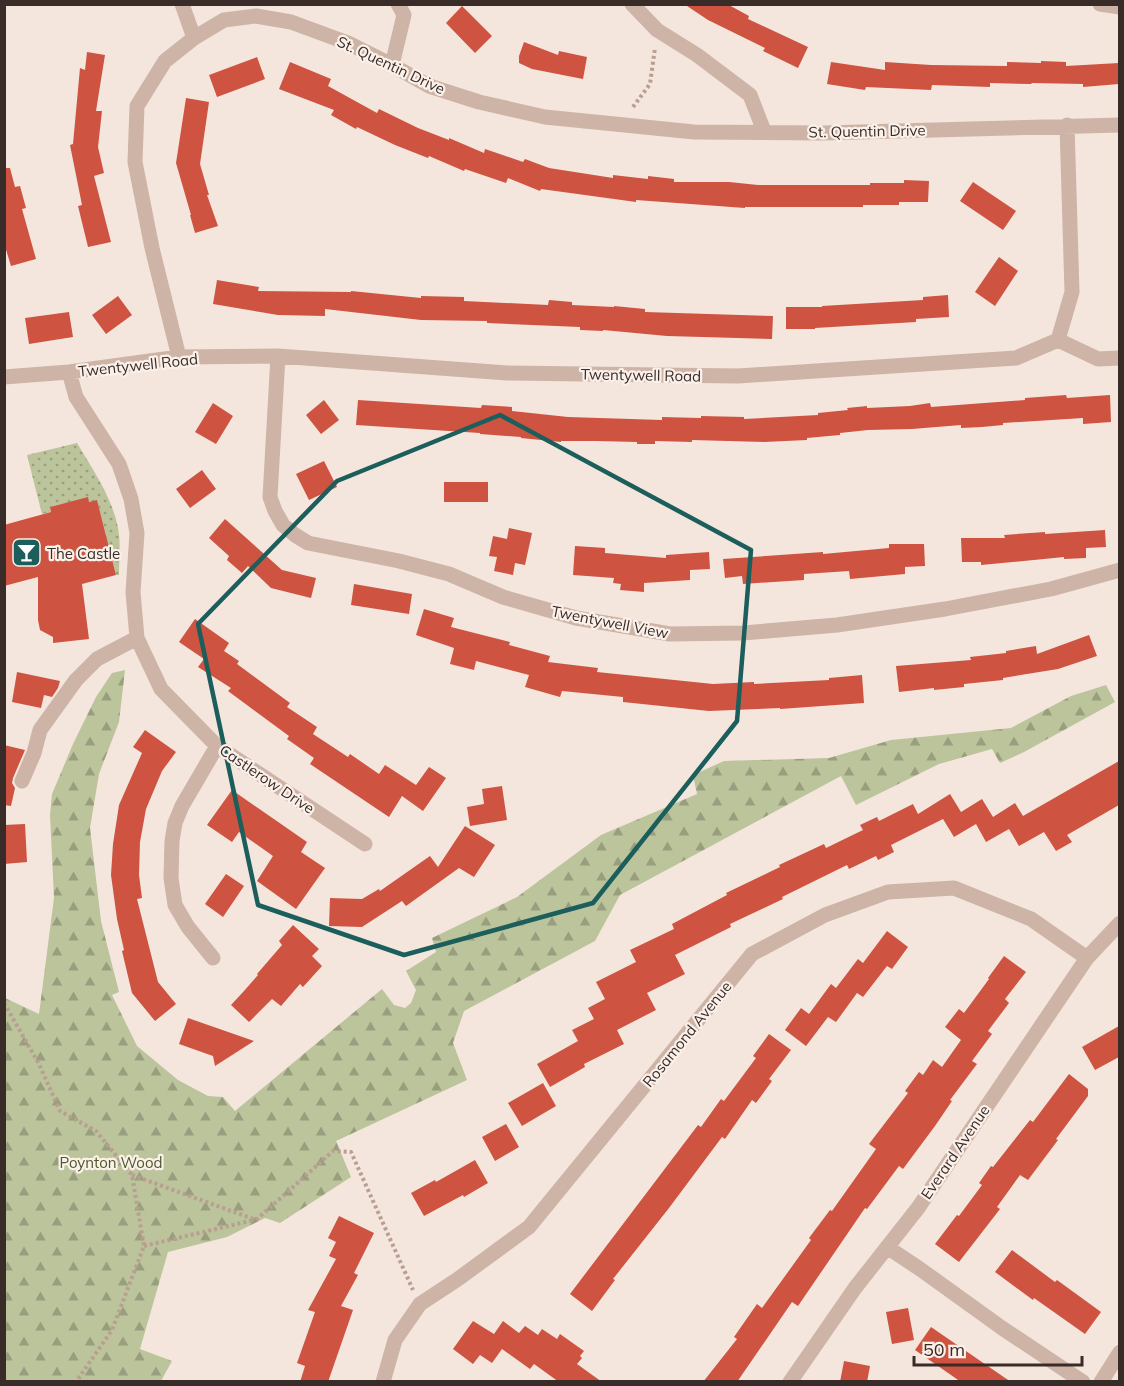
<svg xmlns="http://www.w3.org/2000/svg" width="1124" height="1386" viewBox="0 0 1124 1386" font-family="Mulish,sans-serif">
	<style>
		.forest { fill: url(#forest-firs) }
		.garden { fill: url(#garden-dots) }
		.building { fill: #ce5341 }
		.lines { fill: none; stroke-linecap: round; stroke-linejoin: round }
		.path { stroke: #b99e91; stroke-width: 4; stroke-dasharray: 3 3; stroke-linecap: butt }
		.minor { stroke: #cdb4a7; stroke-width: 15 }
		.marked { fill: none; stroke: #1b5e5b; stroke-width: 4.5; stroke-linejoin: round }
		.labels { text-anchor: middle; dominant-baseline: central; stroke-width: 4.5; stroke-linejoin: round; paint-order: stroke }
		.street-label { font-size: 15px; fill: #392c28; stroke: #fbf1ea }
		.poi-label { font-size: 15px; fill: #392c28; stroke: #fbf1ea; text-anchor: start }
		.park-label { font-size: 15px; fill: #4d592a; stroke: #fbf1ea }
	</style>
	<defs>
		<pattern id="forest-firs" width="22" height="20" patternUnits="userSpaceOnUse" patternTransform="scale(1.5)"><rect width="22" height="20" fill="#bbc49b"/><path d="M5 1l3.5 6h-7zM16 11l3.5 6h-7z" fill="#999f7e"/></pattern>
		<pattern id="garden-dots" width="8" height="8" patternUnits="userSpaceOnUse" patternTransform="scale(1.5)"><rect width="8" height="8" fill="#bbc49b"/><path d="M2 2h.1M6 6h.1" fill="none" stroke="#999f7e" stroke-width="1.8" stroke-linecap="round"/></pattern>
	</defs>
	<rect width="100%" height="100%" fill="#f4e6dd"/>
	<path class="forest" d="M125,670L119,722L99,774L90,828L101,921L119,992L112,995L137,1046L178,1080L208,1096L223,1097L235,1111L382,989L394,1005L405,1008L411,1003L416,990L406,971L436,952L432,938L517,897L601,835L697,794L693,775L724,761L829,758L891,740L1011,728L1071,696L1106,685L1115,702L1024,752L1000,763L992,749L939,764L856,805L841,776L620,895L595,941L464,1011L453,1043L467,1080L336,1141L351,1177L280,1223L265,1218L227,1237L168,1252L140,1349L172,1361L161,1381H5V998L39,1014L54,898L50,815L52,794L73,744L96,697L112,673Z"/>
	<path class="garden" d="M77,443C93,470 112,497 118,528C121,543 119,559 119,575H116L111,555L84,562L67,546L106,535L97,501L61,504L50,507L51,512L42,514L27,455Z"/>
	<path class="building" d="M684,4H727L749,16L748,19L808,47L798,68L763,51L765,48L708,20Z
		M462,6L492,36L475,53L446,23Z
		M524,42L558,55L559,51L587,57L583,79L532,69L519,63V56Z
		M87,52L105,55L96,111H102L98,147L104,173L94,176L111,242L88,247L78,206L82,205L70,145L73,144L80,68L85,70Z
		M257,57L265,79L217,97L209,75Z
		M1041,61L1066,62V66L1119,63V84L1083,87V84L1032,83L1031,84L990,83V87L932,85L931,90L866,87L865,90L827,84L831,62L885,70V62L931,65L1007,66V62L1041,63Z
		M290,62L331,79L328,86L377,113L379,109L418,128L449,140V138L484,153L485,149L523,162L525,159L549,168L613,178V175L648,179V176L674,179V182H729L758,185H870V183H904V180L929,181L928,202H899V205H863V207H745V208L636,200V202L541,189L540,191L508,178L506,183L465,169L464,171L429,156L428,158L395,145L357,127L356,129L331,115L334,110L279,89Z
		M186,98L209,102L200,164L209,195H207L218,226L195,233L190,215H191L176,163Z
		M4,168H10L15,187L20,186L26,208L22,209L36,259L11,266L4,243Z
		M973,182L1016,211L1003,230L960,201Z
		M999,257L1018,271L995,306L975,292Z
		M217,280L259,287L258,291L351,292V291L421,298V296L464,297V301L548,305L549,300L572,302V305L614,307V306L645,309V312L773,316L772,339L667,336L603,330V331L580,330V327L487,323V321L421,320L325,309V316L278,315L213,304Z
		M948,295L949,317L916,319V322L815,328V329H786V307H822V306L923,300V297Z
		M118,296L132,315L106,334L92,315Z
		M69,312L73,337L29,344L25,318Z
		M1066,395L1067,398L1110,395L1111,422L1083,424V418L1003,423V425L982,427L961,428V425L912,429L868,430L840,433V435L807,438V440L764,442L692,440V442L655,441V444H637V442L596,441H561V442L521,438V437L480,434V433L356,425L358,400L481,408L482,405L512,407V411L568,417L662,420V417L701,418V416L744,417V419L818,415V413L848,410L847,408L867,406V408L910,406L930,403L931,407L1025,400V398Z
		M324,400L339,420L321,434L306,415Z
		M213,403L233,416L216,444L195,432Z
		M324,461L337,487L309,500L296,474Z
		M202,470L216,489L190,508L176,489Z
		M444,482H488V502H444Z
		M88,497L89,502L97,500L116,575L82,584L89,639L53,643V637L40,630L38,620V577L4,586V525L51,512L50,507Z
		M225,519L282,570L316,578L311,598L271,588L248,566L242,573L227,560L229,556L209,538Z
		M509,528L532,533L525,565L515,563L513,575L494,571L497,557L489,556L493,536L507,539Z
		M1105,530L1106,547L1086,548V558L1064,559V557L981,565V562H962L961,538H1005L1004,535L1045,532V534Z
		M889,544H924L925,566L905,567V574L850,579L849,571L804,574V580L743,584L742,576L725,578L723,559L823,552V554L889,548Z
		M575,546L605,548V553L666,558V555L709,552L710,569L690,570V580L644,583V592L620,590L621,584L613,583L614,578L573,575Z
		M354,584L412,594L409,614L351,605Z
		M424,609L454,618L451,627L510,642L509,645L550,656L548,662L598,668L597,672L713,684L754,682V684L829,680V678L862,675L864,703L780,709V708L709,711L623,702V697L562,691L560,697L525,687L529,675L476,661L474,670L450,664L454,648L416,635Z
		M195,619L229,643L224,651L239,661L237,664L290,703L287,707L317,727L313,734L348,757L350,754L379,774L385,765L416,785L429,767L446,778L423,811L402,796L389,817L310,764L314,758L287,739L289,736L228,691L231,688L198,667L204,659L179,642Z
		M1089,635L1097,656L1058,669L1003,678V680L964,684V687L934,690V688L899,692L896,666L971,660L970,657L1006,653V651L1036,646L1037,654Z
		M17,672L60,681L58,688L52,697L44,695L41,708L12,702Z
		M145,730L176,752L162,771L146,809L140,842L139,875L142,898L137,899L158,982L176,1004L155,1021L132,993L122,951L124,950L117,919L111,875L113,844L119,805L142,753L133,747Z
		M4,745L25,750L13,778L12,783L15,788L11,806L4,805Z
		M1119,761V805L1067,835L1072,842L1056,851L1044,832L1019,846L1009,829L986,842L976,824L954,837L943,819L891,845L894,852L878,860L876,856L849,869L847,865L782,897L783,899L730,924L731,927L675,955L685,974L647,993L656,1010L617,1030L624,1044L584,1064L585,1067L550,1087L537,1064L578,1041L572,1030L594,1019L588,1008L605,999L596,982L636,962L630,950L674,929L672,924L727,895L726,893L780,867L779,865L824,844L826,848L863,830L860,825L877,817L879,821L913,804L918,814L950,794L961,812L982,799L993,817L1015,803L1023,816Z
		M502,786L507,820L470,826L467,807L484,804L482,789Z
		M232,790L307,842L301,852L325,868L296,909L257,881L273,856L239,832L232,842L207,825Z
		M25,824L27,862L4,864V825Z
		M465,826L495,845L474,877L459,868L406,906L402,901L362,927L329,926L330,898L362,899L379,889L380,891L430,856L438,867Z
		M226,874L244,886L223,917L205,904Z
		M293,925L319,949L312,956L322,966L303,987L300,984L281,1006L272,999L249,1022L231,1005L244,991L258,975L257,974L282,945L279,941Z
		M887,931L908,947L892,969L887,966L863,997L857,993L836,1022L828,1017L806,1046L785,1030L801,1008L809,1014L831,984L836,988L858,959L863,963Z
		M1004,956L1026,972L1005,999L1009,1003L988,1031L992,1034L972,1061L977,1064L950,1100L952,1101L935,1126L903,1169L899,1166L867,1209L865,1208L798,1306L792,1302L737,1382H703L737,1339L734,1337L757,1304L762,1308L811,1240L809,1238L830,1210L832,1211L876,1149L869,1144L908,1093L905,1091L919,1072L923,1075L933,1060L942,1067L961,1040L945,1027L959,1009L964,1013L989,979L988,978Z
		M188,1018L254,1041L215,1066L213,1056L179,1044Z
		M1119,1026V1057L1095,1070L1082,1047Z
		M769,1034L791,1050L769,1079L772,1081L756,1103L752,1100L725,1139L722,1137L669,1208L613,1279L615,1280L592,1311L570,1294L698,1125L701,1127L721,1099L724,1101L756,1058L753,1056Z
		M1069,1074L1088,1089V1096L1056,1139L1058,1140L1028,1180L1020,1175L997,1207L1000,1209L959,1262L935,1244L957,1215L959,1216L982,1185L979,1183L991,1166L993,1167L1030,1120L1033,1122Z
		M543,1083L556,1106L522,1126L508,1103Z
		M506,1124L519,1147L495,1161L482,1137Z
		M475,1160L488,1183L464,1197L463,1195L424,1216L411,1193L435,1180L436,1182Z
		M339,1216L374,1233L354,1273L358,1275L341,1306L353,1310L328,1382H300L305,1366L297,1363L315,1312L308,1310L336,1259L329,1256L336,1242L328,1238Z
		M1012,1250L1055,1282L1057,1280L1101,1312L1085,1334L1034,1298L1033,1300L995,1272Z
		M908,1308L914,1340L892,1344L886,1312Z
		M473,1321L494,1334L503,1321L519,1333L525,1326L538,1335L542,1329L557,1339L560,1334L584,1351L580,1356L582,1358L577,1364L602,1382H559L534,1364L530,1369L502,1349L492,1363L480,1355L473,1364L453,1349Z
		M931,1327L1011,1382H961L915,1350Z
		M844,1361L870,1366L867,1382H840Z"/>
	<g class="lines">
		<path class="path" d="M633,107L650,84L655,48
			M4,1003L39,1064L60,1111L96,1131L132,1175L144,1246L112,1330L76,1382
			M132,1175L256,1220L333,1151L351,1152L413,1290
			M144,1246L254,1220"/>
		<path class="minor" d="M182,4L194,38
			M632,4L657,30L697,55L750,95L764,131
			M1100,4L1120,7
			M392,65L404,15L398,4
			M1058,340L1098,359L1120,358
			M278,356L270,497L275,511L283,525L295,535L308,543L399,561L449,574L503,597L576,618L670,634L743,633L837,625L945,609L1051,589L1120,570
			M179,357L152,248L135,162L137,106L165,61L194,38L224,20L256,16L291,22L348,43L392,65L429,86L479,102L545,117L694,132L823,133L1120,125
			M69,372L76,397L119,464L131,499L137,533L133,592L137,638L161,689L217,746L365,844
			M4,377L69,372L179,357L278,356L507,373L738,376L1016,358L1058,340L1072,292L1067,125
			M22,781L34,753L40,730L76,680L97,659L137,638
			M213,958L188,927L175,905L171,878L172,841L175,823L182,806L217,746
			M887,1247L920,1269L1002,1328L1083,1382
			M383,1382L395,1340L420,1304L458,1279L529,1227L752,954L825,915L888,892L954,888L1031,919L1087,958
			M790,1382L855,1288L918,1208L1087,958L1120,923
			M1101,1382L1120,1352"/>
	</g>
	<path class="marked" d="M500,415L751,550L737,721L593,903L404,955L258,905L198,624L337,481Z"/>
	<defs>
		<symbol id="bar-square" viewBox="-11 -11 22 22"><rect x="-9" y="-9" width="18" height="18" rx="4" fill="#1b5e5b" stroke="#fbf1ea"/><path d="M-6-5H6L.8 .8V4.5H3.5V6h-7V4.5H-.8V.8Z" fill="#fff"/></symbol>
	</defs>
	<g fill-rule="evenodd">
		<use href="#bar-square" x="10" y="536" width="33" height="33"/>
	</g>
	<g class="labels">
		<g class="street-label">
			<text transform="translate(391 65) rotate(25)">St. Quentin Drive</text>
			<text transform="translate(867 131) rotate(-1)">St. Quentin Drive</text>
			<text transform="translate(138 365) rotate(-6)">Twentywell Road</text>
			<text transform="translate(641 375) rotate(1)">Twentywell Road</text>
			<text transform="translate(610 622) rotate(11)">Twentywell View</text>
			<text transform="translate(267 779) rotate(34)">Castlerow Drive</text>
			<text transform="translate(687 1034) rotate(-51)">Rosamond Avenue</text>
			<text transform="translate(955 1152) rotate(-56)">Everard Avenue</text>
		</g>
		<g class="poi-label">
			<text x="47" y="553">The Castle</text>
		</g>
		<g class="park-label">
			<text x="111" y="1162">Poynton Wood</text>
		</g>
	</g>
	<rect width="1124" height="1386" fill="none" stroke="#392c28" stroke-width="12"/>
	<path d="M914 1356v9h168v-9" fill="none" stroke="#392c28" stroke-width="3"/>
	<text x="923" y="1356" font-size="18" fill="#392c28" stroke="#fbf1ea" stroke-width="4.5" paint-order="stroke">50 m</text>
</svg>
